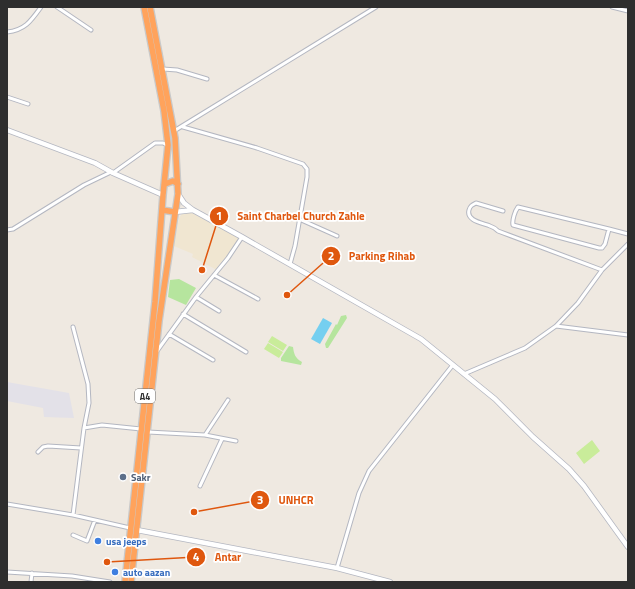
<svg xmlns="http://www.w3.org/2000/svg" width="635" height="589" viewBox="0 0 635 589" font-family="'Titillium Web',sans-serif">
	<style>
		.industrial { fill: #e3e1e8 }
		.education { fill: #f0e6d1 }
		.green { fill: #b6e59e }
		.pitch { fill: #c9ec9a }
		.water { fill: #75cff0 }
		.lines { fill: none; stroke-linecap: round; stroke-linejoin: round }
		.street-casing { stroke: #b4b7c1; stroke-width: 5 }
		.secondary-casing { stroke: #b4b7c1; stroke-width: 6 }
		.highway-casing { stroke: #c9c9c9; stroke-width: 8 }
		.street { stroke: #fff; stroke-width: 3 }
		.secondary { stroke: #fff; stroke-width: 4.5 }
		.highway { stroke: #ffa35c; stroke-width: 5.5 }
		.service-dot { fill: #5c6f8a; stroke: #fff; stroke-width: 1.5 }
		.shop-dot { fill: #3f7fe0; stroke: #fff; stroke-width: 1.5 }
		.labels { text-anchor: middle; dominant-baseline: central; stroke-width: 3.5; stroke-linejoin: round; paint-order: stroke }
		.shield { fill: #fff; stroke: #6d6d6d; stroke-width: 1 }
		.shield-label { font-size: 9px; font-weight: bold; fill: #2e2e2e }
		.service-label { font-size: 10px; font-weight: bold; fill: #4e5e75; stroke: #fff; text-anchor: start }
		.shop-label { font-size: 10px; font-weight: bold; fill: #366cbe; stroke: #fff; text-anchor: start }
		.leader { fill: none; stroke: #df570e; stroke-width: 1.5 }
		.callout-dot { fill: #df570e; stroke: #fff; stroke-width: 1.5 }
		.mark-label { font-size: 12px; text-anchor: middle; font-weight: bold; fill: #fff }
		.callout-label { font-size: 11px; text-anchor: middle; font-weight: bold; fill: #df570e; stroke: #fff; stroke-width: 3.5; stroke-linejoin: round; paint-order: stroke }
	</style>
	<rect width="100%" height="100%" fill="#efe9e1"/>
	<path class="industrial" d="M7,382L69,393L74,418L44,417L43,408L7,401Z"/>
	<path class="education" d="M185,213H192L239,238L228,257L217,270L192,257L193,254L174,246L179,218L182,214Z"/>
	<path class="green" d="M179,279L196,288L186,305L168,297L170,280Z
		M346,315L347,318L328,348H326L325,344L336,324L337,325L341,316Z
		M289,346L293,347C294,354 295,358 302,362L301,365L281,361V358Z"/>
	<path class="pitch" d="M272,336L287,345L283,351L268,342Z
		M268,343L283,352L279,358L264,349Z
		M592,440L600,451L584,464L576,453Z"/>
	<path class="water" d="M323,318L332,323L320,344L311,339Z"/>
	<g class="lines">
		<defs>
			<path id="street" d="M57,7L91,30
				M612,7L628,11
				M7,32C25,30 31,21 41,7
				M163,69L177,70L207,79
				M7,97L28,104
				M183,127L257,148L303,164L307,169V177L295,246L290,264
				M174,131L376,7
				M113,173L155,143H163L167,145
				M518,207L609,229L605,244L602,248H599L513,225C512,220 515,211 518,207Z
				M503,211L476,203C472,205 470,206 469,210C466,221 483,223 490,226C493,227 496,229 498,231L602,270
				M299,219L337,236
				M609,229L628,234
				M7,230L13,229L84,185L111,172
				M214,275L258,299
				M196,297L219,311
				M183,314L246,352
				M556,326L628,335
				M73,327L88,384L89,403L84,428
				M169,334L213,360
				M157,351L196,297L228,258L242,237
				M464,374L525,348L556,326L578,303L602,270L628,244
				M148,432L205,435L236,441
				M205,435L228,400
				M38,452L43,447L48,446L81,448
				M200,486L222,439
				M7,504L73,515L130,528
				M73,515L84,428L102,425L141,429
				M73,535L87,541L95,520
				M337,568L359,493L369,471L452,366
				M7,572L72,576L110,582
				M31,582L32,573"/>
			<path id="secondary" d="M7,130L95,163L113,173L163,195
				M178,194L184,203L193,210L242,237L421,339L495,399L533,437L569,469L584,486L628,547
				M175,212L193,210
				M137,530L337,568L390,582"/>
			<path id="highway" d="M165,184L173,181L178,184
				M162,210L175,212
				M125,582L155,302L163,195L168,145L164,111L144,7
				M131,582L159,321L178,194L175,138L150,7"/>
		</defs>
		<use href="#street" class="street-casing"/>
		<use href="#secondary" class="secondary-casing"/>
		<use href="#highway" class="highway-casing"/>
		<use href="#street" class="street"/>
		<use href="#secondary" class="secondary"/>
		<use href="#highway" class="highway"/>
	</g>
	<circle class="service-dot" cx="123" cy="477" r="4"/>
	<g class="shop-dot">
		<circle cx="98" cy="541" r="4"/>
		<circle cx="115" cy="572" r="4"/>
	</g>
	<g class="labels">
		<rect class="shield" x="135" y="389" width="20" height="14" rx="3"/>
		<g class="shield-label">
			<text x="145" y="396">A4</text>
		</g>
		<g class="service-label">
			<text x="131" y="477">Sakr</text>
		</g>
		<g class="shop-label">
			<text x="106" y="541">usa jeeps</text>
			<text x="123" y="572">auto aazan</text>
		</g>
	</g>
	<path class="leader" d="M202 270L219 216M287 295L331 256M194 512L260 500M107 562L196 557"/>
	<g class="callout-dot">
		<circle cx="202" cy="270" r="4"/>
		<circle cx="287" cy="295" r="4"/>
		<circle cx="194" cy="512" r="4"/>
		<circle cx="107" cy="562" r="4"/>
		<circle cx="219" cy="216" r="10"/>
		<circle cx="331" cy="256" r="10"/>
		<circle cx="260" cy="500" r="10"/>
		<circle cx="196" cy="557" r="10"/>
	</g>
	<g class="mark-label">
		<text x="219" y="220">1</text>
		<text x="331" y="260">2</text>
		<text x="260" y="504">3</text>
		<text x="196" y="561">4</text>
	</g>
	<g class="callout-label">
		<text x="301" y="220">Saint Charbel Church Zahle</text>
		<text x="382" y="260">Parking Rihab</text>
		<text x="296" y="504">UNHCR</text>
		<text x="228" y="561">Antar</text>
	</g>
	<rect width="635" height="589" fill="none" stroke="#2e2e2e" stroke-width="16"/>
</svg>
